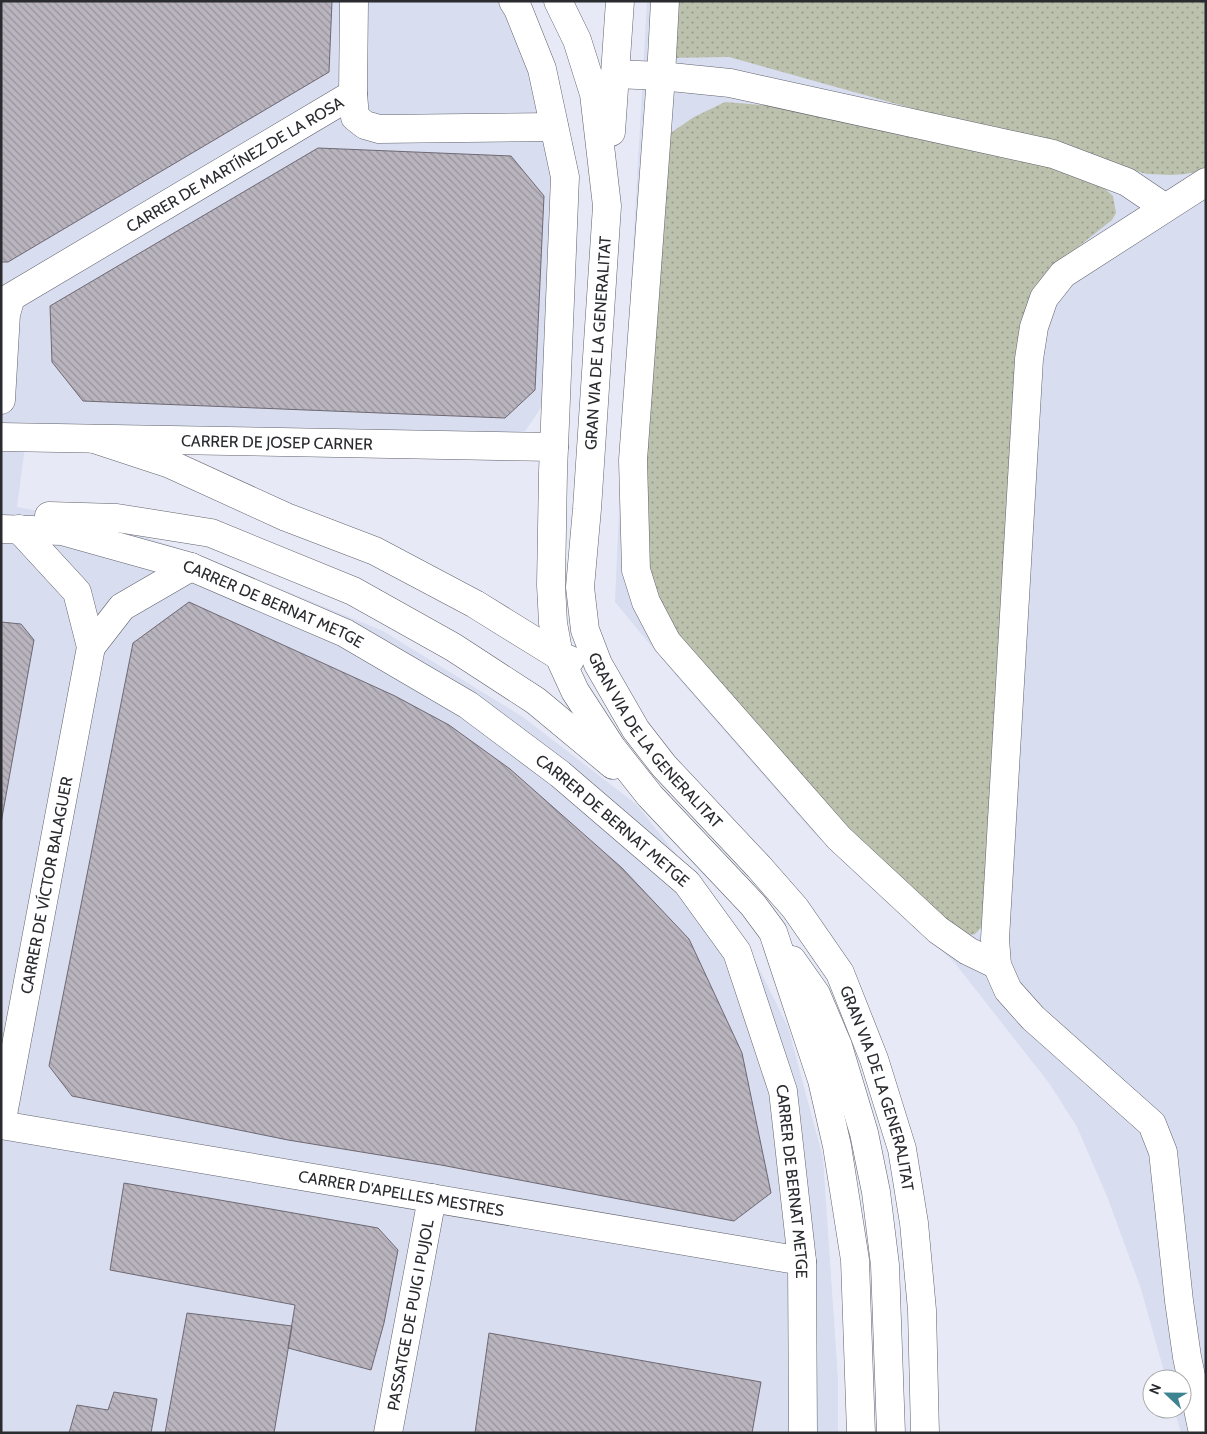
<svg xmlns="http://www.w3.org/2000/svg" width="1207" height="1434" viewBox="0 0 1207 1434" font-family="Cabin,sans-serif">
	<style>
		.built { fill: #d8ddf0 }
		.green { fill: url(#green-dots) }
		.building { fill: url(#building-back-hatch); stroke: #6e6973 }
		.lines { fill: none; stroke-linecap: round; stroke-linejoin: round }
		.minor-casing { stroke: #60626c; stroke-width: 29 }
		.minor { stroke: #fff; stroke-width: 28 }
		.labels { text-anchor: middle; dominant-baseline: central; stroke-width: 4.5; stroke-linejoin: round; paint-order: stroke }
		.street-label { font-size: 16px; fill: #2a2b2f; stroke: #fff }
	</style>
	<defs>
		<pattern id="green-dots" width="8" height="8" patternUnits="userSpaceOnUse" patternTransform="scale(1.25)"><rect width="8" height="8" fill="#bbc1ad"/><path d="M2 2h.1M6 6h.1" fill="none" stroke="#989d8d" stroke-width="1.8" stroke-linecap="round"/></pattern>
		<pattern id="building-back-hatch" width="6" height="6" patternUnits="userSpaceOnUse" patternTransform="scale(1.25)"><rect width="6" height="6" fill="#b9b4be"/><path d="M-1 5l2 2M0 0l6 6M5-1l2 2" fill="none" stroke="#97939b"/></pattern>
	</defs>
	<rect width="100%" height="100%" fill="#e7eaf6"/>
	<path class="built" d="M1,1H501L538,98L555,179L551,393L505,461L201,453L26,440L17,507L94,521L194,553L383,631L523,717L636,804L746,942L788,1027L823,1158L838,1379V1433H1Z
		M647,1H1206V1433H1181L1174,1409H1182V1379H1166L1141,1289L1108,1199L1077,1127L1049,1083L954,962L813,832L678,678L615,602L621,465Z"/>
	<path class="green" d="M666,1H1206V168C1187,177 1167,175 1147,174L729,57L663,58Z
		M725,102L772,106L1049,163L1105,189L1113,196L1116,213L1112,220L1055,265L1020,337L1012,416L982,927L975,934L964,936L862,852L669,630L651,590L646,542L644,411L658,148L672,132L694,117Z"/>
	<path class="building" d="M1,1H332L329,72L8,262H1Z
		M318,148L511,156L544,196L535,390L505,418L83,401L52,362L50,306Z
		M189,602L395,696L449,725L510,769L622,868L689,939L742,1053L771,1193L734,1221L441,1165L288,1140L72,1096L49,1066L133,643Z
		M1,622L21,624L34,640L1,823Z
		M124,1183L378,1228L398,1250L384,1323L371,1370L288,1348L295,1305L110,1270Z
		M187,1313L292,1326L274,1433H165Z
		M489,1333L761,1382L752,1433H475Z
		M114,1392L157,1399L151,1433H69L77,1405L108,1410Z"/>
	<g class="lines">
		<defs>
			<g id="minor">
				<path d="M354,1L353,94L355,117L365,125L379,129L554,127"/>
				<path d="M513,1L518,9L542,69L565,177L553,472L551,585L553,623L559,656L575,691L612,748L650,796L753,905L773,932L822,1080L837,1146L855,1260L861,1433"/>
				<path id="s1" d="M558,1L577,40L594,94L607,206L587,509L580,587L585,630L598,664L636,730L664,766L759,867L795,908L840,973L874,1059L902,1149L914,1223L922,1310L925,1433"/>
				<path d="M665,1L661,76L633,460L636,570L646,602L667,642L839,838L938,930L968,951L997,965"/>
				<path d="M615,74L661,76L730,83L1053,154L1127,182L1164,207"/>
				<path d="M611,132L620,1"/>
				<path id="s2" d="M1,400L6,314L11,297L353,94"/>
				<path id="s3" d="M1,437L554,447"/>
				<path d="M94,439L170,464L286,517L375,551L475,604L559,656L570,660"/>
				<path d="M49,516L117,518L211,533L353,591L453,647L536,701L613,765"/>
				<path id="s4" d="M1,529L62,531L191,567L345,633L468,705L560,774L687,883L737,952L783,1091L802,1261L803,1433"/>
				<path d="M91,647L122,607L191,567"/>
				<path d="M792,960L816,994L838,1046L864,1133L876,1192L885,1265L891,1433"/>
				<path id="s5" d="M1,1125L802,1261"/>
				<path id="s6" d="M1,1125L91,647L77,592L19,529"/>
				<path id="s7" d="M388,1433L432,1198"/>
				<path d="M1203,1433L1187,1357L1179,1301L1163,1152L1152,1124L1033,1018L1008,990L997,965L995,939L1029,359L1034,327L1044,298L1063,274L1206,182"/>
			</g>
		</defs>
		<use href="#minor" class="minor-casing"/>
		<use href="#minor" class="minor"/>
	</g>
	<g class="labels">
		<g class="street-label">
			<text stroke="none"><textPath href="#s2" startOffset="364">CARRER DE MARTÍNEZ DE LA ROSA</textPath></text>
			<text transform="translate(598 343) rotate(-86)">GRAN VIA DE LA GENERALITAT</text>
			<text stroke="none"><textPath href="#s3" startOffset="276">CARRER DE JOSEP CARNER</textPath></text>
			<text stroke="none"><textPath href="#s4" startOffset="285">CARRER DE BERNAT METGE</textPath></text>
			<text stroke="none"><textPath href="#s1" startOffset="770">GRAN VIA DE LA GENERALITAT</textPath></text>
			<text stroke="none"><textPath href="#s4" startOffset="690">CARRER DE BERNAT METGE</textPath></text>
			<text stroke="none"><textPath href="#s6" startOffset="244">CARRER DE VÍCTOR BALAGUER</textPath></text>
			<text stroke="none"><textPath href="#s1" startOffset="1190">GRAN VIA DE LA GENERALITAT</textPath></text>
			<text stroke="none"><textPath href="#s4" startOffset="1110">CARRER DE BERNAT METGE</textPath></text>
			<text stroke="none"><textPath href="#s5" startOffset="406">CARRER D'APELLES MESTRES</textPath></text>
			<text stroke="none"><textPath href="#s7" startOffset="120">PASSATGE DE PUIG I PUJOL</textPath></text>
		</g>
	</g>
	<rect width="1207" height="1434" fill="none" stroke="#2a2b2f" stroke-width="5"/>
	<g transform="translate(1167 1394) rotate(292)"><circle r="24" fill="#ffffff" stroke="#aaaaac"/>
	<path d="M0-4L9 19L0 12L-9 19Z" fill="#3e8490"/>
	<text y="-8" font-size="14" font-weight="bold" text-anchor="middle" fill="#2a2b2f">N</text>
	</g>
</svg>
